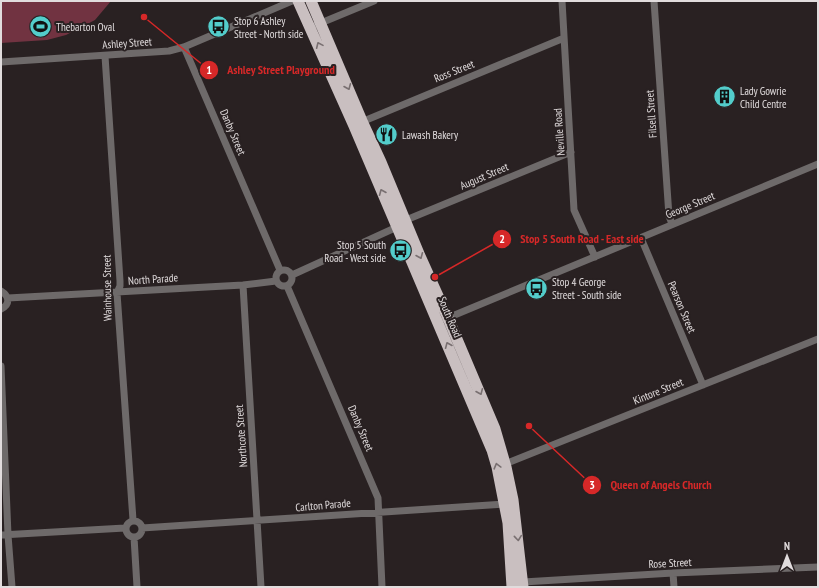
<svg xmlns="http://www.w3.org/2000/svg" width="819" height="588" viewBox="0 0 819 588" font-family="'PT Sans Narrow',sans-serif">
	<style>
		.green { fill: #713341 }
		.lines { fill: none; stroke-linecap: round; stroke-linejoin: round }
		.minor { stroke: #6e6a6a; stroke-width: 7 }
		.trunk { stroke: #c9bfc0; stroke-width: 11 }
		.oneway { stroke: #797071 }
		.labels { text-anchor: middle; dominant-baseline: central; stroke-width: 4; stroke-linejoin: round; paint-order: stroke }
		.poi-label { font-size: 11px; fill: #e1dcdd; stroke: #292122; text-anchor: start }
		.street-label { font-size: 11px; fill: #e1dcdd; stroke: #292122 }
		.leader { fill: none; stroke: #d62828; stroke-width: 1.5 }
		.callout-dot { fill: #d62828; stroke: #292122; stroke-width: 1.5 }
		.mark-label { font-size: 12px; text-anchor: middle; font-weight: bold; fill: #fff }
		.callout-label { font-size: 12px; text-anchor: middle; font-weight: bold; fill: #d62828; stroke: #292122; stroke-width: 4; stroke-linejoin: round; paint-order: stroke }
	</style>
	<rect width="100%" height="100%" fill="#292122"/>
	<path class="green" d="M1,1H111L95,20L66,35L47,40L1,43Z"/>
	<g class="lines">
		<path class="minor" d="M562,1L574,210L595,257
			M654,1L669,216L672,224
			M316,25L374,1
			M184,47L280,270
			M105,56L120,281V286L117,293L133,520
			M1,62L169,51L184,47L292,1
			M359,123L564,38
			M641,238L703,385
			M276 278a8 8 0 1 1 16 0a8 8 0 1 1-16 0Z
			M292,275L397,227L406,220L571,152
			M243,285L261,587
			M287,286L378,498L382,587
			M1,291C9,296 11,304 1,309
			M8,298L243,285L276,281
			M445,319L818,164
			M1,366L8,535L12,587
			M505,464L818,339
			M126 529a8 8 0 1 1 16 0a8 8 0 1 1-16 0Z
			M142,528C263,521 384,511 505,504
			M1,535L125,528
			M134,537L137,587
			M673,573L674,587
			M523,582L673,573L818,567"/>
		<path class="trunk" d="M298,1L354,126L492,450L497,467L508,523L512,587
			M311,1L362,121L381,162L420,256L448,318L495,429L506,467L513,500L523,587"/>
	</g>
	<defs><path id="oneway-chevron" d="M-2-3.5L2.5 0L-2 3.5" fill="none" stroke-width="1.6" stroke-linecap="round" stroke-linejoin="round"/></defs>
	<g class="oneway">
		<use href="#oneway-chevron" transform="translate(319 45) rotate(-114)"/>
		<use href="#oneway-chevron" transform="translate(348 87) rotate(67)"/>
		<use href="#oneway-chevron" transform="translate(382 192) rotate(-113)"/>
		<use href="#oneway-chevron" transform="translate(420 256) rotate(67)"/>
		<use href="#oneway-chevron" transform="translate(448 345) rotate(-113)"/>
		<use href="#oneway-chevron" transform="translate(480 392) rotate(67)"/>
		<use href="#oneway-chevron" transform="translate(497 466) rotate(-105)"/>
		<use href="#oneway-chevron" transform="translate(518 538) rotate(84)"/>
	</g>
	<defs>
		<symbol id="stadium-disc" viewBox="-11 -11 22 22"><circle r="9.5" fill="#53cdcb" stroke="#292122"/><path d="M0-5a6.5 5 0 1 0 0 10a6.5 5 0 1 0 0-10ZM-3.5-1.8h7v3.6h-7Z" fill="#111"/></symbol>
		<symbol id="bus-disc" viewBox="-11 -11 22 22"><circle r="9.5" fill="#53cdcb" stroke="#292122"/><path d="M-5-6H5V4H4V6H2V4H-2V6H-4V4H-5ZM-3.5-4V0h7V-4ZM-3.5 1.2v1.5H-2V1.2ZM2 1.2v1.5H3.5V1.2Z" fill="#111"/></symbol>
		<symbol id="building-disc" viewBox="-11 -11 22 22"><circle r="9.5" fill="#53cdcb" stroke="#292122"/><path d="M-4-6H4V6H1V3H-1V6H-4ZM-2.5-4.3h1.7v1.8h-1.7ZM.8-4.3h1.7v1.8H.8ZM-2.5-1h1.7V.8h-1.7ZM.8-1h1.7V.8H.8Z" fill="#111"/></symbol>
		<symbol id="restaurant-disc" viewBox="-11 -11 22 22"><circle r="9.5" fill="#53cdcb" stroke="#292122"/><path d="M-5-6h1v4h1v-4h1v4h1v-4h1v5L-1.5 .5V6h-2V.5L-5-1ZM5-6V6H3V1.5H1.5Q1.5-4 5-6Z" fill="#111"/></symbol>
	</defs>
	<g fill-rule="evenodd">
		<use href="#stadium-disc" x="28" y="14" width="25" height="25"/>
		<use href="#bus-disc" x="206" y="14" width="25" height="25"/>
		<use href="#building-disc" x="712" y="84" width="25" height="25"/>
		<use href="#restaurant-disc" x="374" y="122" width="25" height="25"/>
		<use href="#bus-disc" x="388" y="238" width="25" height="25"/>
		<use href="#bus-disc" x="524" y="276" width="25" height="25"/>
	</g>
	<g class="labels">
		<g class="poi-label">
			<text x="234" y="21">Stop 6 Ashley<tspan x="234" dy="13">Street - North side</tspan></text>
			<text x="56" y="27">Thebarton Oval</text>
			<text x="740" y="91">Lady Gowrie<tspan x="740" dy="13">Child Centre</tspan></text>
			<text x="402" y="135">Lawash Bakery</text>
			<text x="386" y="245" text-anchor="end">Stop 5 South<tspan x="386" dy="13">Road - West side</tspan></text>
			<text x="552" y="282">Stop 4 George<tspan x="552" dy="13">Street - South side</tspan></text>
		</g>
		<g class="street-label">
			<text transform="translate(127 43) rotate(-4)">Ashley Street</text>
			<text transform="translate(454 71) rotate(-22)">Ross Street</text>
			<text transform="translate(651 114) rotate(-94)">Filsell Street</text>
			<text transform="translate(233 132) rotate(67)">Danby Street</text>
			<text transform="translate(559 132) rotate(-94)">Neville Road</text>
			<text transform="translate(484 176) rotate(-23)">August Street</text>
			<text transform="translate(690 205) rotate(-23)">George Street</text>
			<text transform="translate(153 279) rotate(-4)">North Parade</text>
			<text transform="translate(107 288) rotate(-91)">Wainhouse Street</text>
			<text transform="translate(682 307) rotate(67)">Pearson Street</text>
			<text transform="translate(450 317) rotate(67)">South Road</text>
			<text transform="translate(658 391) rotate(-22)">Kintore Street</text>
			<text transform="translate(361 428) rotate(67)">Danby Street</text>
			<text transform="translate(241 436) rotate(-94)">Northcote Street</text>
			<text transform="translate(323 505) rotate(-5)">Carlton Parade</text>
			<text transform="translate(670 563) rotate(-3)">Rose Street</text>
		</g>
	</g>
	<path class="leader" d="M144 17L209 70M435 277L502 239M529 426L592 485"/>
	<g class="callout-dot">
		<circle cx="144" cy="17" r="4"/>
		<circle cx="435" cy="277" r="4"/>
		<circle cx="529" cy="426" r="4"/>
		<circle cx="209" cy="70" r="10"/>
		<circle cx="502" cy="239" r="10"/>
		<circle cx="592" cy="485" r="10"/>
	</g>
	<g class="mark-label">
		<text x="209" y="74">1</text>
		<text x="502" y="243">2</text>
		<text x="592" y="489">3</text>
	</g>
	<g class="callout-label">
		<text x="281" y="74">Ashley Street Playground</text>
		<text x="582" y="243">Stop 5 South Road - East side</text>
		<text x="661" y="489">Queen of Angels Church</text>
	</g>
	<rect width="819" height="588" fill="none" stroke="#e1dcdd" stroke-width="4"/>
	<g transform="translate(787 556)" stroke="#292122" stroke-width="3" paint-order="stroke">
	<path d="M0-3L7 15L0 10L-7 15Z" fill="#e1dcdd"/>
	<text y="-6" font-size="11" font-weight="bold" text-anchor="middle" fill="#e1dcdd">N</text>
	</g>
</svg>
